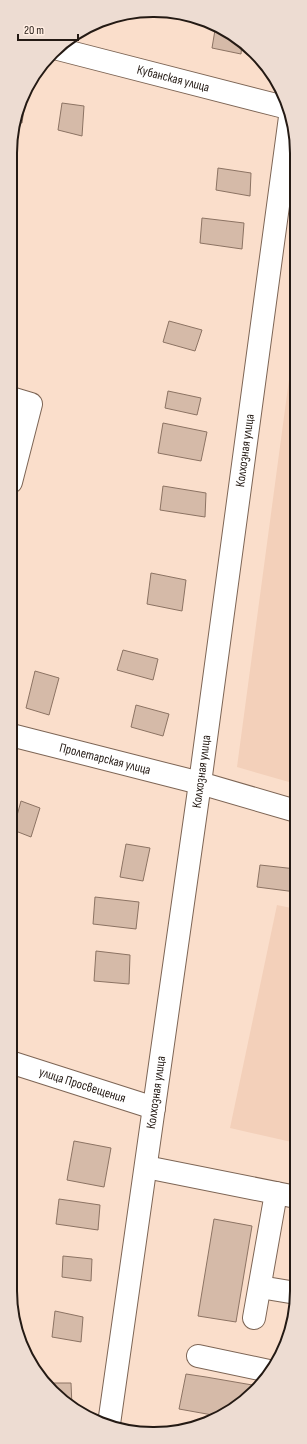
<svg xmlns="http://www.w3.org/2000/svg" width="307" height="1444" viewBox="0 0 307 1444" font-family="'Sofia Sans Condensed',sans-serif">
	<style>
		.built { fill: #f3d0ba }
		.building { fill: #d5baa8; stroke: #8c7363 }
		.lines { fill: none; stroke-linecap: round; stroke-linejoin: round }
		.minor-casing { stroke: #7d6555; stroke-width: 24 }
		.minor { stroke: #fff; stroke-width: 22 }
		.labels { text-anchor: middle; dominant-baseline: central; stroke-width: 3; stroke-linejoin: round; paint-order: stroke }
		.street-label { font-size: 13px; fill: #241a14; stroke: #ffede2 }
		.rim { fill: none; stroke: #241a14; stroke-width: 2 }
	</style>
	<rect width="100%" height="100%" fill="#fadecb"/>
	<path class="built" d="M297,320L296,784L237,767Z
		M277,905L296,909V1143L230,1128Z"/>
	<path class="building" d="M216,24L242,43L241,54L212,48Z
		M25,95H26L22,123L16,122Z
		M62,103L84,106L82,136L58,130Z
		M218,168L251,173L250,196L216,190Z
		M202,218L244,223L242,249L200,243Z
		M169,321L202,330L195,351L163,342Z
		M168,391L201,398L197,415L165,408Z
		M163,423L207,432L201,461L158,453Z
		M163,486L206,493L205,517L160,510Z
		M151,573L186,580L182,611L147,604Z
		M123,650L158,659L153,680L117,670Z
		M35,671L59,678L49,715L26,708Z
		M136,705L169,714L163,736L131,727Z
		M21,801L40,808L31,837L13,830Z
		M126,844L150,848L143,881L120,877Z
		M260,865L296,869V892L257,887Z
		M95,897L139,902L136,929L93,924Z
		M96,951L130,955L129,984L94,981Z
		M74,1141L111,1148L104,1187L67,1180Z
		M59,1199L100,1205L98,1230L56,1224Z
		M214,1219L252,1226L236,1322L198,1316Z
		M63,1256L92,1259L91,1281L62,1277Z
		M55,1311L83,1317L81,1342L52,1337Z
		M186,1374L206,1377L258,1386L248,1399L218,1416L179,1409Z
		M46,1383H71L72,1406L52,1392Z"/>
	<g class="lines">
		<defs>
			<g id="minor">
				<path id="s1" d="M58,49L288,108"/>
				<path d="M11,482L31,404L11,398"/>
				<path id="s2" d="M11,735L200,783L296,811"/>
				<path id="s3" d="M10,1062L154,1108"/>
				<path d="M146,1167L296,1197"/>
				<path d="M260,1287L296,1293"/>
				<path d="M254,1318L276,1193"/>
				<path d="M198,1356L269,1371"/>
				<path id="s4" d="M109,1424L200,783L290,117"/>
			</g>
		</defs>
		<use href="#minor" class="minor-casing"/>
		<use href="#minor" class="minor"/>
	</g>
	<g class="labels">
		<g class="street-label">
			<text stroke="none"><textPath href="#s1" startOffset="119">Кубанская улица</textPath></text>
			<text stroke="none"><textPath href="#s4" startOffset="983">Колхозная улица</textPath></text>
			<text stroke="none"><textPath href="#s2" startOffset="97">Пролетарская улица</textPath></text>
			<text stroke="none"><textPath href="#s4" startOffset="659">Колхозная улица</textPath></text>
			<text stroke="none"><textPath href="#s3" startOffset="76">улица Просвещения</textPath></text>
			<text stroke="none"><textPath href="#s4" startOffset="335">Колхозная улица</textPath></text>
		</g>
	</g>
	<path d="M0 0H307V1444H0ZM153 17H154A136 136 0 0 1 290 153V1291A136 136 0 0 1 154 1427H153A136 136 0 0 1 17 1291V153A136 136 0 0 1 153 17Z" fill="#eddcd2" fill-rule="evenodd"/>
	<path class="rim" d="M153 17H154A136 136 0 0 1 290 153V1291A136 136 0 0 1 154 1427H153A136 136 0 0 1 17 1291V153A136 136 0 0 1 153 17Z"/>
	<path d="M18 34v6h60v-6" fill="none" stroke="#241a14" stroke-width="2"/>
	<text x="24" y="34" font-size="12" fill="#241a14" stroke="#ffede2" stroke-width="3" paint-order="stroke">20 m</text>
</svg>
